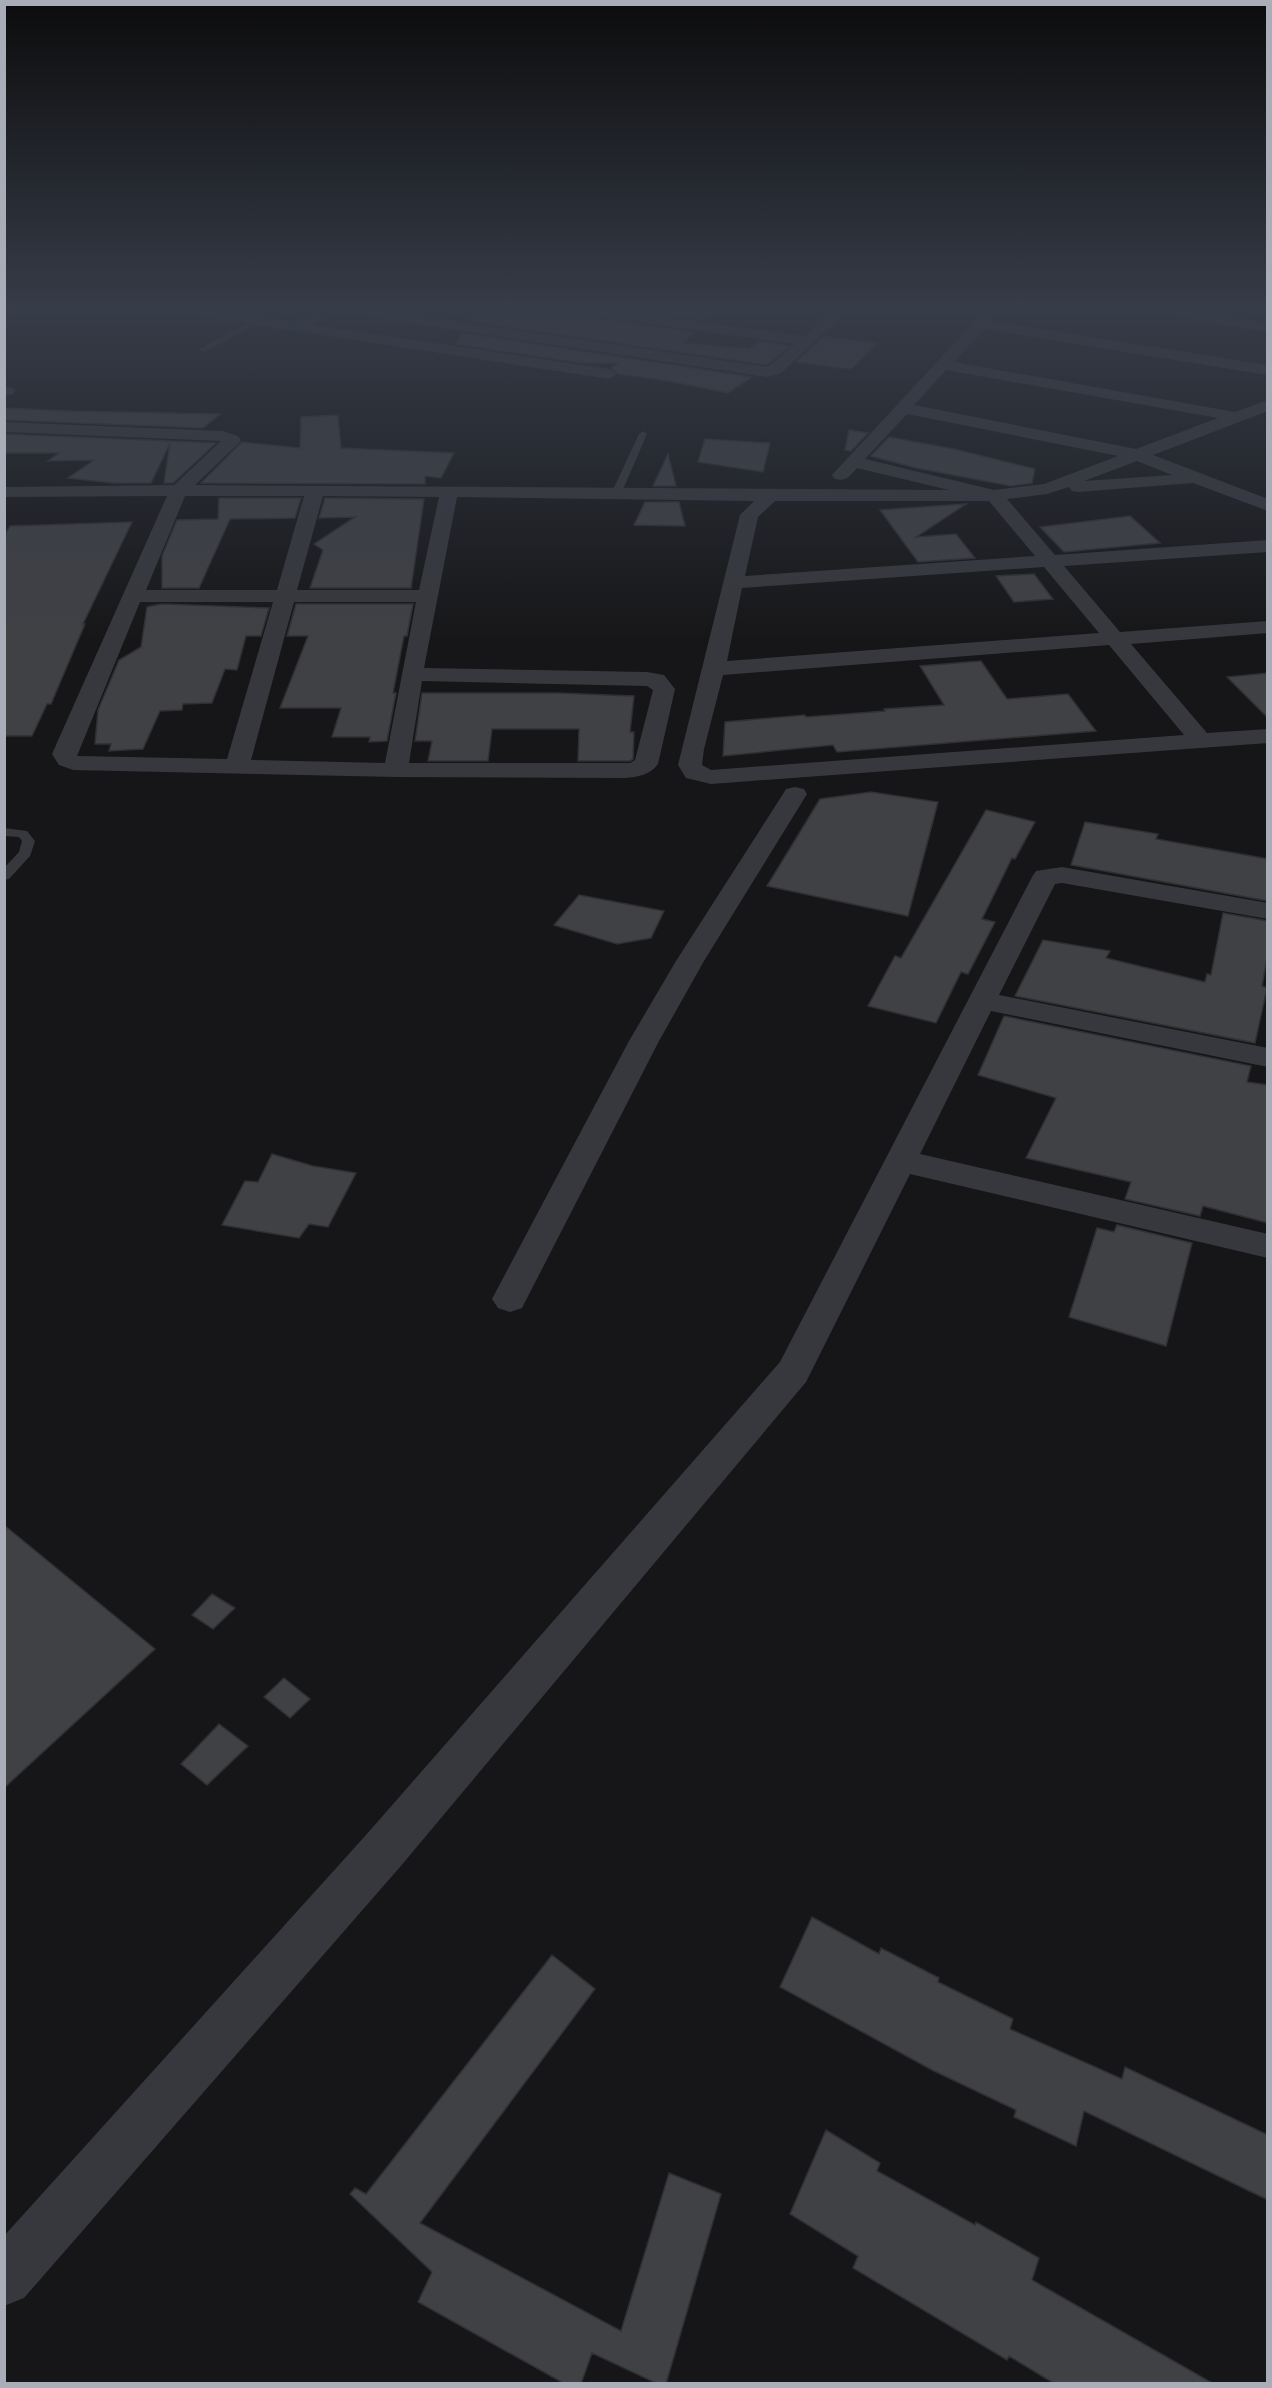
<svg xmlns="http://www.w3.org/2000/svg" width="1272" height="2388" viewBox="0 0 1272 2388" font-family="Cabin,sans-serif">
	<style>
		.building { fill: #404145; stroke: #303034; stroke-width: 1.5 }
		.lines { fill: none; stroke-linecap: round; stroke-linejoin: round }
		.lane { fill: #37383d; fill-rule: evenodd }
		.street { fill: #37383d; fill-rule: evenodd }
	</style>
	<rect width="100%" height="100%" fill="#161618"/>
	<path class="building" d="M475,308H556L565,314L694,332L683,343L749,349L760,341L790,346L767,365L468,321Z
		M614,308H719L706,320Z
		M462,333L752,377L728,393L669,381L619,374L611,368L618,363H582L456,344Z
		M824,336L837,338L877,343L851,369L796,362Z
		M4,408L69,411L220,414L203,428L4,420Z
		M338,415L341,448L454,453L441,478L425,476V484L201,483L242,442L300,448L301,417Z
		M849,430L868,433L851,451L845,450Z
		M4,434L216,443L173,483H164L170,443L151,483H113L68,478L94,460L48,461L59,453H4Z
		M889,437L954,449L1035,469L1032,483L1011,486L916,468L871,456Z
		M705,439L770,443L763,472L698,462Z
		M668,454L676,486H653Z
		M219,498H301L295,518L230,519L199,588H162V556L177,520L218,519Z
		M325,498L424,499L411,588H310L323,550L314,544L355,517L319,518Z
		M645,502H679L685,526L634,525Z
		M966,504L916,537L956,534L975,558L918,562L880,510Z
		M1130,516L1160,543L1064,552L1040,527Z
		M132,522L83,624H85L51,704H47L32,736H4V536L10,526Z
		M1034,574L1053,599L1014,602L996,576Z
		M162,604L269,608L261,636H246L237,670L225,669L212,703L183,704L182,710L160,711L143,749L109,751L111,744H95L98,710L119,660L141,647L147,607Z
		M296,604H413L407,636H404L393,693H396L387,741L369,742L370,737H332L341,708H280L308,636H287Z
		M981,661L1007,699L1068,694L1096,731L837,752L833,745L723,756L725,722L805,715L806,717L885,711L884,709L944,705L920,666Z
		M1268,673V718L1227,677Z
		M422,693H558L634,696L630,732H634L633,759L630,761H578L579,729H492L488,761H428L432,741H415Z
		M871,792L938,802L908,916L767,886L820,799Z
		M986,810L1035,822L1015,859L1012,858L982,919L995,922L968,974L961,972L936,1023L868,1006L895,956L901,958Z
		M1085,822L1158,834L1156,839L1268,859V901L1071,865Z
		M579,895L664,911L651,938L617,944L554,925Z
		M1223,913L1268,921V953L1262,986L1267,988L1255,1043L1015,996L1043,940L1110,951L1106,958L1205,982L1207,974L1211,975Z
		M1004,1016L1251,1066L1247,1082L1268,1085V1223L1203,1206L1200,1216L1125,1199L1131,1182L1026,1158L1056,1098L978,1075Z
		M272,1154L313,1166L356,1173L328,1227L309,1224L299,1238L222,1225L245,1181L258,1182Z
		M1117,1225L1192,1243L1166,1346L1069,1317L1097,1228L1114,1232Z
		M4,1525L155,1649L4,1788Z
		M212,1594L235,1608L213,1629L192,1615Z
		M284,1678L310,1699L290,1718L264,1697Z
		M219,1724L248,1746L207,1785L181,1764Z
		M812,1917L879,1954L881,1948L939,1978L938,1982L1013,2019L1010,2029L1122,2079L1125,2067L1268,2135V2200L1084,2111L1076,2146L1014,2117L1016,2110L932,2070L780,1987Z
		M552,1955L595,1989L420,2223L621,2331L669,2173L721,2194L666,2384H658L592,2353L581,2384H565L418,2302L432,2272L350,2194L355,2188L366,2194Z
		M826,2130L880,2163L877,2171L975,2225L976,2222L1039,2258L1032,2280L1214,2384H1055L1009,2356L1007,2360L853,2268L858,2256L790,2214Z"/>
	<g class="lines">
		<path class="lane" d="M254,319L261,321L205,352L198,350Z
			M643,431L647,434L621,494L613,496L611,494L639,434Z
			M4,828L27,831L35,841L30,856L9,879L4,880V868L19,852L22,841L19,837L4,836Z"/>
		<path class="street" d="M166,308H202L296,322L318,313L325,317L314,325L609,369L617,374L609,379L173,312Z
			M330,308H366L768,367L795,344L565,312L558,308H597L804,336L835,308H851L781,373L768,377L337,312Z
			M987,308H1002L991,321L1268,365V375L984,329L954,362L1235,412L1268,400V411L1153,455L1268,499V511L1193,483L1078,492L1072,491L1069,487L1047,494L1007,499L1055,555L1268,540V552L1064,566L1120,632L1268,621V633L1131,644L1207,733L1268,729V743L711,784L686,778L678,765L740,515L754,501L457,497L424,668L647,672L664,675L675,689L658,764C650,775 638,777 625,778L396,777L73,770L59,765L52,754L167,496L4,497V487L174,485L221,441L4,432V422L223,431L238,436L241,440L238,444L195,485L949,490L857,468C850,476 846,482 835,479L832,475ZM946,370L1218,418L1136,449L914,405ZM907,414L1118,456L1044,484L994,490L865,459ZM1137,461L1172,475L1084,481ZM185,496H304L277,590H146ZM323,496L439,497L419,590H297ZM775,501H989L1035,556L745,576L758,517ZM1044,567L1099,633L727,661L742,588ZM140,602H273L227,759L77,756ZM294,602H416L385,763L251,760ZM1109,645L1184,735L711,770L702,765L704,749L723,675ZM422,681L647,686L653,690L635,760L630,763H409Z
			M1138,308H1172L1268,323V332L1145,312Z
			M4,386L13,388L15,391L13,394L4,396Z
			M795,787L804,789L807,794L704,961L659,1041L522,1308L510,1312L498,1308L492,1299L629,1041L676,961L783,794L786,789Z
			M1062,867L1268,903V919L1062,883L1055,884L999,995L1268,1048V1067L991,1011L920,1154L1268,1234V1258L910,1174L806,1382L400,1867L24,2298L4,2306V2236L366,1835L780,1362L1032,877L1036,871Z"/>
	</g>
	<linearGradient id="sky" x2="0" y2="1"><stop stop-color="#0c0c0d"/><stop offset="0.48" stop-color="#363c48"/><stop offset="1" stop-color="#363c48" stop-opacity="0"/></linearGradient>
	<rect width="1272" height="642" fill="url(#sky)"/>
	<rect width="1272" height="2388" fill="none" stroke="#a8adb8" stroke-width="12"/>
</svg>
